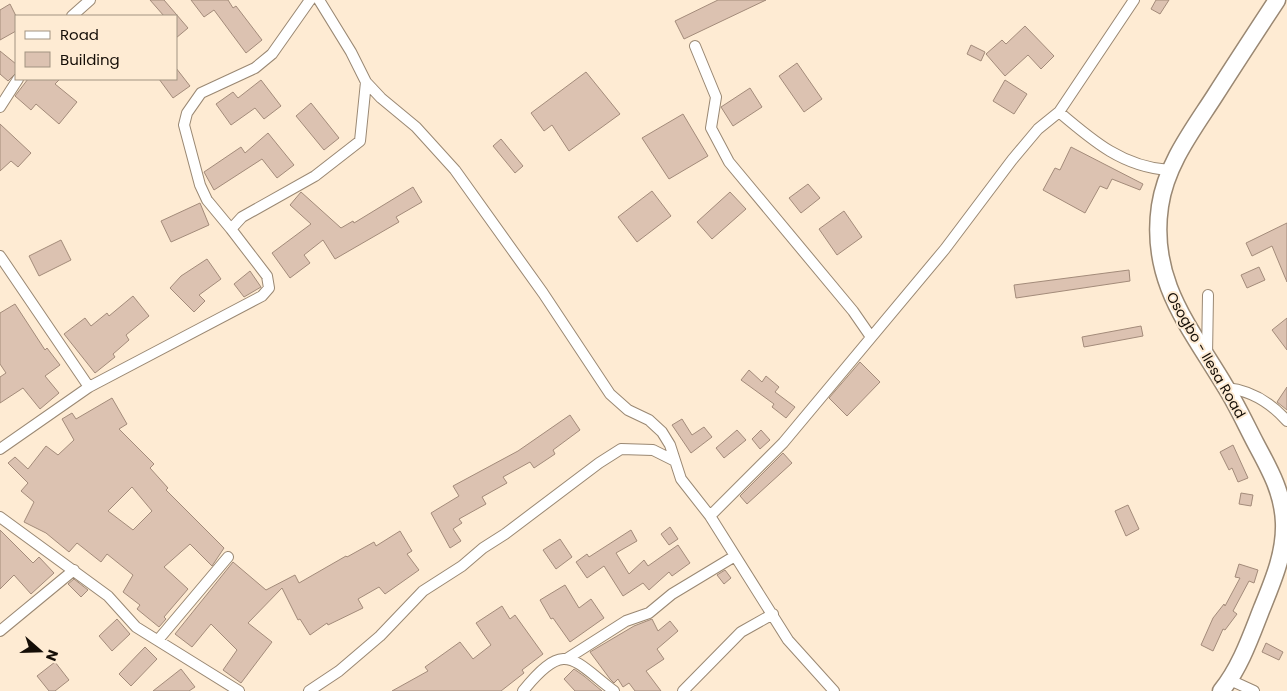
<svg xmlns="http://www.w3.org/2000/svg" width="1287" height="691" viewBox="0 0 1287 691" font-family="Poppins,sans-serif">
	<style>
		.building { fill: #dcc2b1; stroke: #a38b7a; fill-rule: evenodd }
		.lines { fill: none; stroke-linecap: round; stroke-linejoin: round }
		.street-casing { stroke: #9a8873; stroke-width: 12 }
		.primary-casing { stroke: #9a8873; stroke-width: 19 }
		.street { stroke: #fff; stroke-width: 10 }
		.primary { stroke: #fff; stroke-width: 16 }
		.labels { text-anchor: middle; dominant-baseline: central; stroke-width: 4; stroke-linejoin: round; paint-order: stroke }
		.street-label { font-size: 14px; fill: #150e07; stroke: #feebd3 }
	</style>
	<rect width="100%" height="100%" fill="#feebd3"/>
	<path class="building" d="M150,0H164L188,28L176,38V16H164Z
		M191,0H228L233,8L236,6L262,40L246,53L214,10L204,17Z
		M718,0H766L684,39L675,21Z
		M1156,0H1169L1160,14L1151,9Z
		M10,4L16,16V31L0,40V10Z
		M1025,26L1054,56L1041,69L1028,55L1005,76L986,54L1002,40L1006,44Z
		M971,45L985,52L981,61L967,54Z
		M0,51L16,64V73L8,81L0,74Z
		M797,63L822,99L804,112L779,76Z
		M176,68L190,86L173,98L159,79H176Z
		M586,72L620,114L569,151L552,125L544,131L531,113Z
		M28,79H60L55,84L77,102L59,124L36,104L31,110L15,96Z
		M261,80L281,106L264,119L255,108L231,125L216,104L233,92L238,98Z
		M1005,80L1027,94L1014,114L993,101Z
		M750,88L762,107L733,126L721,107Z
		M311,103L339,138L324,150L296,116Z
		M683,114L708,156L669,179L642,138Z
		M0,124L31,153L18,167L11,161L0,171Z
		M268,133L294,165L277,178L262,159L214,190L204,172L241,147L245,153Z
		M501,139L523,166L515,173L493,146Z
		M1071,147L1143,184L1140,190L1112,179L1107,189L1100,186L1085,213L1043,190L1055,168L1060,170Z
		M808,184L820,198L801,213L789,198Z
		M413,187L422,202L396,217L399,222L335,259L323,240L304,255L310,263L290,278L272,253L311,224L290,205L301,192L341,228L353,221L354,223Z
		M652,191L671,216L637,242L618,217Z
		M730,192L746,209L712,239L697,222Z
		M200,203L209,225L171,242L161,221Z
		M844,211L862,237L837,255L819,229Z
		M1287,223V282L1272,246L1252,256L1246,243Z
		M61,240L71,260L39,276L29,256Z
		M207,259L221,279L199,295L205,301L194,312L170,288L181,276Z
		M1259,267L1265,280L1247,288L1241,275Z
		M1129,270L1130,281L1016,298L1014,285Z
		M250,271L261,287L244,297L234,284Z
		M133,296L149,316L126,335L129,340L113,354L115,357L95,373L64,334L85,318L91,326L107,313L109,316Z
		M15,304L45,350L47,348L60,365L45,376L59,393L40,409L23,388L0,403V377L6,373L0,364V313Z
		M1287,318V350L1272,330Z
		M1141,326L1143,336L1084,347L1082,337Z
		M860,362L880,382L847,416L829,398Z
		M749,370L762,382L766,376L779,387L775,392L795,407L786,418L772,407L774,404L741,380Z
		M1287,387V410L1277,402Z
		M112,398L127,424L119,429L154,464L150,468L168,488L166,490L224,548L212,566L190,544L164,567L188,589L164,617L166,619L159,627L137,609L140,605L123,592L133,575L107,554L101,562L77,543L69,552L46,533L24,522L34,502L21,491L28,483L8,463L15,457L28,469L46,446L58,455L74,440L62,419L72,413L76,419ZM132,487L152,511L133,530L108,511Z
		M570,415L580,430L553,450L555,454L534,468L530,462L503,477L507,483L482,497L486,504L459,519L462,523L453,529L461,541L450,548L431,513L459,496L453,486L518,451Z
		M682,419L692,435L704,427L712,437L691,453L672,425Z
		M737,430L746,440L724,458L716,448Z
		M761,430L770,440L760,449L752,439Z
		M1233,445L1248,478L1238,482L1232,468L1229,470L1220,452Z
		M783,453L792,463L747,504L740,496Z
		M1241,493L1253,495L1251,506L1239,504Z
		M1128,505L1139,529L1126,536L1115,511Z
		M670,527L678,539L669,545L661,534Z
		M0,530L33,563L39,557L54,573L31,594L14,575L0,589Z
		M631,530L637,541L616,553L629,574L644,560L648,566L678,545L690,563L672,576L669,572L649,590L643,583L623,596L604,566L587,578L576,562L587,554L589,557Z
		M400,531L412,551L407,554L419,570L385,594L379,587L358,599L363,608L328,625L327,623L310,635L300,619L298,620L282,588L248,623L272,642L241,683L223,670L237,650L211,624L192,647L175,634L233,562L266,590L295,575L299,583L346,556L347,557L374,542L376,546Z
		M560,539L572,557L556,569L543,550Z
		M1239,564L1258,570L1254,583L1249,581L1233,611L1237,614L1225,630L1223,629L1213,651L1201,645L1213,618L1224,604L1225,606L1240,578L1235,577Z
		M725,570L731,578L724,584L717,575Z
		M74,579L88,590L81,597L68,584Z
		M565,585L579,608L591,599L604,618L570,642L553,618L551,619L540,600Z
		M502,606L510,619L515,615L543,654L522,670L524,673L501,691H392L428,671L425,667L460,642L473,659L491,645L476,623Z
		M117,619L130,634L112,651L99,636Z
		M652,619L658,631L670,621L678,631L657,649L664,659L646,671L661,691H635L629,683L623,687L618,679L614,683L610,679L590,652L634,626Z
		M1266,643L1283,652L1279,660L1262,652Z
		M145,647L157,659L131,686L119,674Z
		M55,662L69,680L55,691H49L37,676Z
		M181,669L195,687L189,691H153Z
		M574,669L584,676L602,691H575L564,679Z"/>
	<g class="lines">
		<defs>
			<path id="street" d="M319,0L351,52L366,82L381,98L416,127L455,170L543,293L610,394L628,410L649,420L662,432L670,445L681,479L710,516L788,640L834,691
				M72,16L90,0
				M695,46L716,97L711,128L729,162L853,311L871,337
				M0,107L18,79
				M1059,112C1093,141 1123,167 1169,170
				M231,229L207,200L200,185L184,125L187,113L201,93L255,68L272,54L310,0
				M0,256L89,387
				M1207,356L1208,295
				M1226,388C1250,390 1271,403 1287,421
				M0,449L89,387L262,296L269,288L267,276L231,229L242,217L315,176L360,141L366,82
				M710,516L783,443L945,249L1012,160L1038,129L1059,112L1134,0
				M0,517L108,596L136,627L239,691
				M0,631L74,570
				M158,640L228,557
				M568,658L626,621L649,613L672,594L735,556
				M1230,680L1254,691
				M309,691L339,671L380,636L423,591L462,566L483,548L505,534L599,463L621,449L653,450L675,461
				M523,691C565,639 572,659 614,691
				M683,691L741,632L773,614"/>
			<path id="primary" d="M1221,691C1240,668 1251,636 1262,608C1273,581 1285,553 1284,523C1283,493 1270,470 1256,444C1246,425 1237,405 1225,386C1190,327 1149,281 1160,206C1166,165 1192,131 1214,97C1235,64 1256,32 1277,0"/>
		</defs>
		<use href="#street" class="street-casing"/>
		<use href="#primary" class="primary-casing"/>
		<use href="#street" class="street"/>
		<use href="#primary" class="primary"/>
	</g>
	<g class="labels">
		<g class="street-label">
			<text transform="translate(1206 355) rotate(60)">Osogbo - Ilesa Road</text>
		</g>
	</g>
	<rect x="15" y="15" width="162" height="65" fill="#feebd3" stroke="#a19381"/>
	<rect x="25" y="31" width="25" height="8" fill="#ffffff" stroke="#a19381"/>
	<text x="60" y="40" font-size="15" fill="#150e07">Road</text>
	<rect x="25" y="52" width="25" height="15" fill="#dcc2b1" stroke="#a19381"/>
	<text x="60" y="65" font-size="15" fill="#150e07">Building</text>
	<g transform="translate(40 651) rotate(110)" stroke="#feebd3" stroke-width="4" paint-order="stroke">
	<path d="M0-4L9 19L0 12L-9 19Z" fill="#150e07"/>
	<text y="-8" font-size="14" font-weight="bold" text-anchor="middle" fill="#150e07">N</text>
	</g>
</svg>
